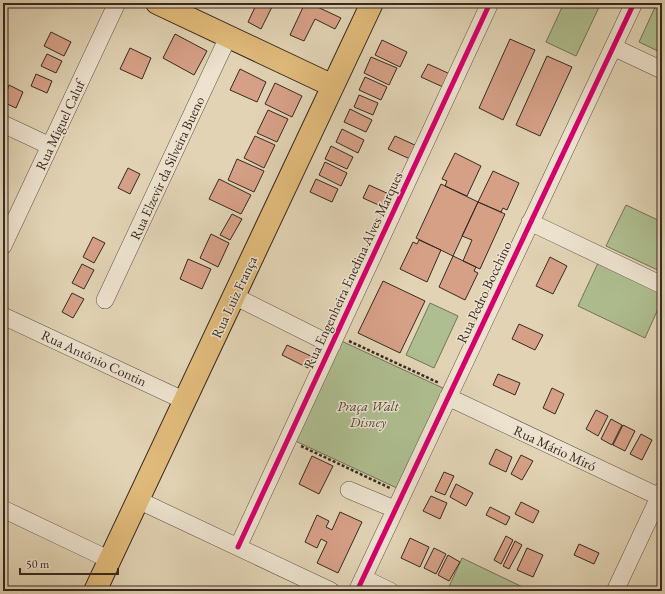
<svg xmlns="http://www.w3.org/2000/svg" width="665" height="594" viewBox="0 0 665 594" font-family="'EB Garamond',serif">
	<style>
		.green { fill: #aebe90; stroke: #737458 }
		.building { fill: #d6a087; stroke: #382920 }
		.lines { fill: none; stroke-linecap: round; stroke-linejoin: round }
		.minor-casing { stroke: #625445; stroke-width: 18 }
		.major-casing { stroke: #382920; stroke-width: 24 }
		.path { stroke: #382920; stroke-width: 2.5; stroke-dasharray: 3 2; stroke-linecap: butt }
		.minor { stroke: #ece2ce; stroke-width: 17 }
		.major { stroke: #e0ba7a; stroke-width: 22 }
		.cycleway-casing { stroke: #ece2ce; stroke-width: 8 }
		.cycleway { stroke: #d6006c; stroke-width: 5 }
		.labels { text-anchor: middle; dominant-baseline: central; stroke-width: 3; stroke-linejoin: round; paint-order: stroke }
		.street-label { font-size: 14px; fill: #382920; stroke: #ece2ce }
		.park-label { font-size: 14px; font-style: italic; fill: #504736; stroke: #ece2ce }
	</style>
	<rect width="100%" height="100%" fill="#e1d3b4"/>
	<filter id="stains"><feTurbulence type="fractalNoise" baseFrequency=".005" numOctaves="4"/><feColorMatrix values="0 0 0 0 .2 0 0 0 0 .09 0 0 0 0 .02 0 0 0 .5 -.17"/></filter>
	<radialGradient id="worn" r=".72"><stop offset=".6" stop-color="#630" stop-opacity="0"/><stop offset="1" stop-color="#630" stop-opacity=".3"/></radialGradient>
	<path class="green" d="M564,3H596L600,5L576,56L546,42Z
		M657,3H662V53L639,42Z
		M626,205L662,222V272L606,246Z
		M598,263L662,294V300L645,338L578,306Z
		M430,303L458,316L434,368L406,355Z
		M337,339L445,389L399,489L291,439Z
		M462,558L531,591H447Z"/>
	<path class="building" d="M257,3H274L261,29L248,22Z
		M305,3H309L341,18L335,29L315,19L304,41L290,35Z
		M51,32L71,42L64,56L44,46Z
		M175,34L207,51L194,75L163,58Z
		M510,39L535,50L503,120L479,108Z
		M382,40L407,52L400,67L375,55Z
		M130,48L151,58L142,79L120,69Z
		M47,54L62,61L56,73L41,66Z
		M547,56L572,67L540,136L516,125Z
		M371,57L397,68L389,85L364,73Z
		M428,64L450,74L443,87L421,77Z
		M240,69L266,82L257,102L230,90Z
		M3,74L7,76L3,85Z
		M36,74L52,81L47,93L31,86Z
		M365,77L387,87L381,100L359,90Z
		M275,83L302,96L292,117L265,104Z
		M9,85L23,92L16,108L3,102Z
		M359,95L378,103L373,115L354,107Z
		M350,109L372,120L366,132L344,122Z
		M268,110L288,119L277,142L257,133Z
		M342,129L364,140L358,153L336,142Z
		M255,136L275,145L264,168L244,158Z
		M395,136L417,146L410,159L388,149Z
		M331,146L353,157L347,169L325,159Z
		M455,153L481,166L467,196L445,186L447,181L442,179Z
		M237,159L264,171L254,192L228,180Z
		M325,162L347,173L341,186L319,175Z
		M128,168L140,174L130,194L118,188Z
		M493,171L519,183L507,210L503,208L501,212L478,202Z
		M219,179L251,195L241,214L209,199Z
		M316,179L338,189L332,202L310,192Z
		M441,184L478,202L453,256L416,238Z
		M369,185L391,195L385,208L363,198Z
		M478,202L505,214L480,269L463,261L472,240L462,236Z
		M232,214L242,219L230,240L220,235Z
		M211,234L229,243L218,267L200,258Z
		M93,237L105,243L94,263L83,257Z
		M419,240L441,250L427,282L400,269L413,242L417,244Z
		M453,256L476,267L474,271L478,273L465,300L439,287Z
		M550,257L567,266L553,294L536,286Z
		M188,259L211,269L202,289L180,279Z
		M82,264L94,270L84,289L72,283Z
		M383,281L425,301L400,353L358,333Z
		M72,293L84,299L73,318L62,312Z
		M519,324L543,335L535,350L512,339Z
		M287,345L313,357L308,368L282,355Z
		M498,374L520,383L515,395L493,385Z
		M552,388L564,394L555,414L543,408Z
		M596,410L608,416L598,436L586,429Z
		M611,419L622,425L612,445L601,439Z
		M623,425L635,431L625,451L613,445Z
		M641,434L652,440L642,460L630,454Z
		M496,449L512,457L506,472L489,464Z
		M521,455L533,461L522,480L511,474Z
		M312,456L333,466L319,494L299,484Z
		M444,472L454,476L445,495L435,491Z
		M456,484L473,493L466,506L450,497Z
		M431,496L447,503L440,519L423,511Z
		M521,502L539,511L533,523L515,514Z
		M490,507L510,517L506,525L486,515Z
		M340,512L362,522L338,573L317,563L327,542L321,539L317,548L305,542L317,515L329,521L326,527L332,530Z
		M506,536L513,540L501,564L494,560Z
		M410,538L429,547L420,567L401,558Z
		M515,541L522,545L509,569L503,566Z
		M579,544L599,553L594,564L574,555Z
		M434,548L446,554L436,574L424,568Z
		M527,548L543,555L533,577L517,570Z
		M448,555L460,562L449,581L438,575Z"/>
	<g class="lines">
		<defs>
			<path id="minor" d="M613,47L662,70
				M3,124L50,146
				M530,222L662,285
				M3,246L117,3
				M234,296L332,345
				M105,300L228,37
				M3,316L185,401
				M448,397L662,498
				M349,490L392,508H396
				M138,500L331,591
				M3,509L110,560
				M238,547L490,3
				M363,578L390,591
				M357,591L634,3
				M615,591L662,491"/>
			<path id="major" d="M157,3L333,86
				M95,591L372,3"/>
		</defs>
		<use href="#minor" class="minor-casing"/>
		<use href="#major" class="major-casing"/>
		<path class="path" d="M349,341L439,383
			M301,446L390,488"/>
		<use href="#minor" class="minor"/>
		<use href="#major" class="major"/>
		<defs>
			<path id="cycleway" d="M238,547L490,3
				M357,591L634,3"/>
		</defs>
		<use href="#cycleway" class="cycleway-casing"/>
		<use href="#cycleway" class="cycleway"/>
	</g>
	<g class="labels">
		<g class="street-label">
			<text transform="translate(60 125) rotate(-65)">Rua Miguel Caluf</text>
			<text transform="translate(167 168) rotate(-65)">Rua Elzevir da Silveira Bueno</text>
			<text transform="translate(353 270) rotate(-65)">Rua Engenheira Enedina Alves Marques</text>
			<text transform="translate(484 292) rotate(-65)">Rua Pedro Bocchino</text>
			<text transform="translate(234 297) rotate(-65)">Rua Luiz França</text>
			<text transform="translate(94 358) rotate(25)">Rua Antônio Contin</text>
			<text transform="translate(555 448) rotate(25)">Rua Mário Miró</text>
		</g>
		<g class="park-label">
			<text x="368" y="406">Praça Walt<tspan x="368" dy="16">Disney</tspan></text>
		</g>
	</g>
	<rect width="665" height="594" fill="none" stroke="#e1d3b4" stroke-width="16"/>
	<rect x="4" y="4" width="657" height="586" fill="none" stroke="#382920" stroke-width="2"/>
	<rect x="8" y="8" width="649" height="578" fill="none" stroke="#382920"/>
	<path d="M20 568v6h98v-6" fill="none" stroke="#382920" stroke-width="2"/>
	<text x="26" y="568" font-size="12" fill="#382920" stroke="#ece2ce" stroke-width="3" paint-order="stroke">50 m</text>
	<rect width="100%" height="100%" filter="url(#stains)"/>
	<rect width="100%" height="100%" fill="url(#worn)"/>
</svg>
